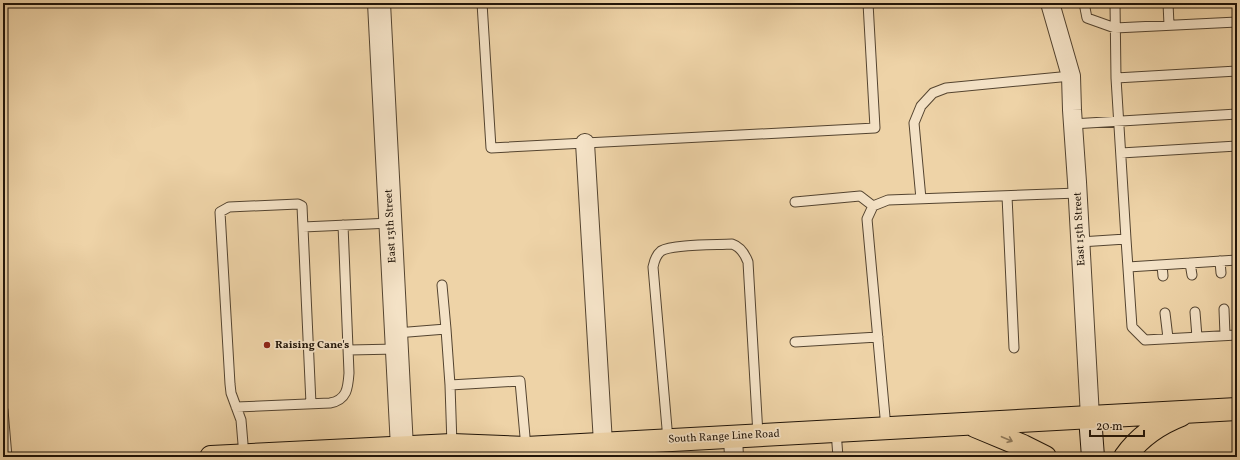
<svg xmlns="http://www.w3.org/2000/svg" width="1240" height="460" viewBox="0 0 1240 460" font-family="Vollkorn,serif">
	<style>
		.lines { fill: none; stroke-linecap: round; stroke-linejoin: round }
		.service-casing { stroke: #544430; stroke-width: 11 }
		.minor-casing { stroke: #544430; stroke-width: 20 }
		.tertiary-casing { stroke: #544430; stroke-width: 24 }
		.secondary-casing { stroke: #201408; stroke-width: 24 }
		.primary-casing { stroke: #201408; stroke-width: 24 }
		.service { stroke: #f4e2c6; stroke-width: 9 }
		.minor { stroke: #f4e2c6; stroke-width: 18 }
		.tertiary { stroke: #f4e2c6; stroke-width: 22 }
		.secondary { stroke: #f4e2c6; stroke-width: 22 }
		.primary { stroke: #eed3a7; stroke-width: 22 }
		.oneway { stroke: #917d5f }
		.poi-dot { fill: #8f2418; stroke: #f4e2c6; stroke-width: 1.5 }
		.labels { text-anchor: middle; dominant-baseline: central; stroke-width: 3.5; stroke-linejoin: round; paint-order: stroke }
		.street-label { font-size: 11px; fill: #201408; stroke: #f4e2c6 }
		.poi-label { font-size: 11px; font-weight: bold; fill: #201408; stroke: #f4e2c6; text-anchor: start }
	</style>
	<rect width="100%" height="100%" fill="#eed3a7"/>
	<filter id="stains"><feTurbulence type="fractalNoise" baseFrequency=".005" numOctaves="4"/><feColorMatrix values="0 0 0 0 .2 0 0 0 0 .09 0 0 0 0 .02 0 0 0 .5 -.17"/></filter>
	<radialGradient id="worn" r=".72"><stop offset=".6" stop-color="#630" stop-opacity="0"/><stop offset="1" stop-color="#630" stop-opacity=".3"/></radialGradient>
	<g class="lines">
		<defs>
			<path id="service" d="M482,3L491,148L875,128L868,3
				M1084,3L1087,18L1115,28L1237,22
				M1115,3L1116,78
				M1168,3L1169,25
				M1072,124L1237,114
				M1121,153L1237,146
				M1007,196L1014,348
				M921,199L914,123L921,106L933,93L946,88L1071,76
				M795,202L860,196L873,206
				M303,227L391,223
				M1126,239L1116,78L1237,71
				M1080,242L1126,239L1132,327L1145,340L1237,335
				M1220,261L1221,273
				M1190,263L1192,275
				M1162,265L1163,276
				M1128,267L1237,260
				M442,285L446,329
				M1224,309L1225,335
				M1195,312L1197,337
				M1165,313L1168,338
				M396,333L446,329L450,385L452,445
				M795,342L878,337
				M349,350L397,349
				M450,385L520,381L526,448
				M236,407L330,403C347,400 348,388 349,373L343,225
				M3,410L7,457
				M886,428L867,219L873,206L888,200L1078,193
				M836,431L838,457
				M668,440L653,267C654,262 656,255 661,251C672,244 717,245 732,244C741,247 745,254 748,262L758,435
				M244,456L241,420L231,393L230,384L220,212L229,207L298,204L302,206L311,404"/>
			<path id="minor" d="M1050,3L1071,76L1072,110L1077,182L1090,417
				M585,143L603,443
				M733,437L734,457"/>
			<path id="tertiary" d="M379,3L402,448"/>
			<path id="secondary" d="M1090,417L1093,457"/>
			<path id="primary" d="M975,426L1023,446L1045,457
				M211,457L452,445L526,448L1237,409
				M1125,457C1139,437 1158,424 1181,415"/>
		</defs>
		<use href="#service" class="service-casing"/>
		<use href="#minor" class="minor-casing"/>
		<use href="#tertiary" class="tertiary-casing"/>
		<use href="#secondary" class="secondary-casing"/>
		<use href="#primary" class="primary-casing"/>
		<use href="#service" class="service"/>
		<use href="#minor" class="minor"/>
		<use href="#tertiary" class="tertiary"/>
		<use href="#secondary" class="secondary"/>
		<use href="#primary" class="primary"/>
	</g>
	<defs><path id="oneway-shaft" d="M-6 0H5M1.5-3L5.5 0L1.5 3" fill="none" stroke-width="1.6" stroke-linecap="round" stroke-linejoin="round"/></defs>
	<use class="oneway" href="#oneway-shaft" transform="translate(1007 439) rotate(23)"/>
	<circle class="poi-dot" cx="267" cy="345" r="4"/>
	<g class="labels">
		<g class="street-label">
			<text transform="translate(391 226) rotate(-93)">East 13th Street</text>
			<text transform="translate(1080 229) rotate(-93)">East 15th Street</text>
			<text transform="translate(724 437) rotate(-3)">South Range Line Road</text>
		</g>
		<g class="poi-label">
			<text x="275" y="345">Raising Cane's</text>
		</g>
	</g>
	<rect width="1240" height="460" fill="none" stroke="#eed3a7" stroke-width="16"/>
	<rect x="4" y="4" width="1232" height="452" fill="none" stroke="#201408" stroke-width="2"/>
	<rect x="8" y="8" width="1224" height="444" fill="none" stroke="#201408"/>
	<path d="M1090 430v6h54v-6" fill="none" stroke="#201408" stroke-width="2"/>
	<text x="1096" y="430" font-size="12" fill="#201408" stroke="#f4e2c6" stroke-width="3" paint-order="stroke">20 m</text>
	<rect width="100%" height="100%" filter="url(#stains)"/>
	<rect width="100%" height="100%" fill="url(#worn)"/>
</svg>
